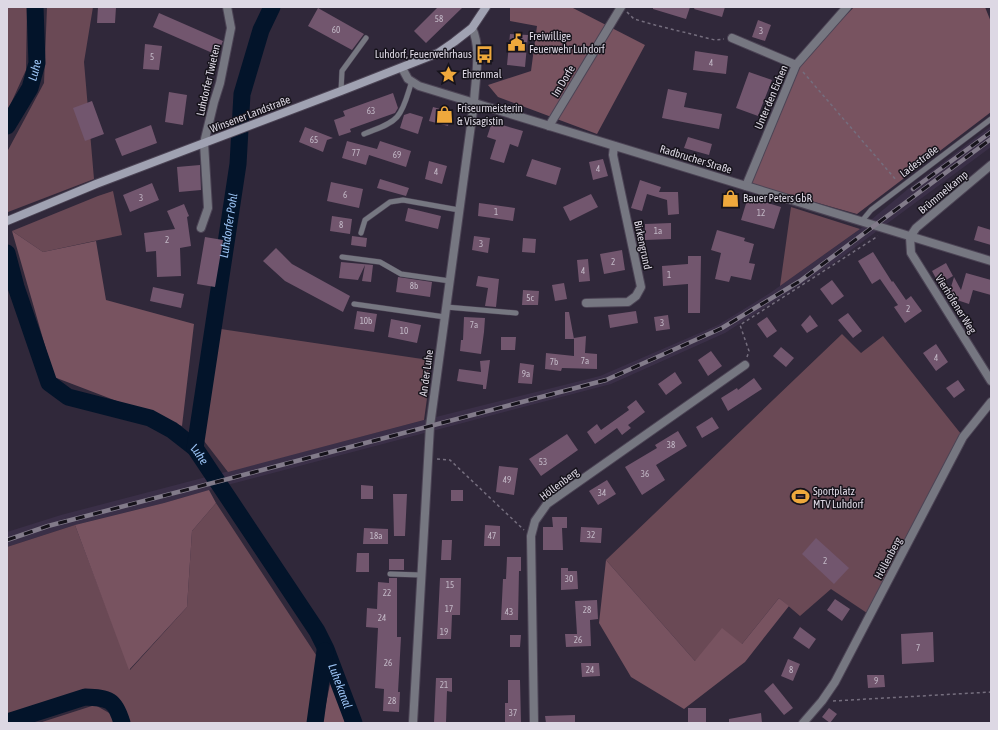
<svg xmlns="http://www.w3.org/2000/svg" width="998" height="730" viewBox="0 0 998 730" font-family="'Asap Condensed',sans-serif">
	<style>
		.built { fill: #3a2f47 }
		.green { fill: #6a4955 }
		.forest { fill: #785360 }
		.lines { fill: none; stroke-linecap: round; stroke-linejoin: round }
		.river { stroke: #03142a; stroke-width: 17 }
		.building { fill: #72566e }
		.service-casing { stroke: #4c4455; stroke-width: 6 }
		.minor-casing { stroke: #4c4455; stroke-width: 10 }
		.tertiary-casing { stroke: #4c4455; stroke-width: 10 }
		.secondary-casing { stroke: #4c4455; stroke-width: 10 }
		.path { stroke: #756e7e; stroke-width: 1.5; stroke-dasharray: 3 3; stroke-linecap: butt }
		.service { stroke: #767781; stroke-width: 5 }
		.minor { stroke: #767781; stroke-width: 8 }
		.tertiary { stroke: #767781; stroke-width: 8 }
		.secondary { stroke: #a0a2b2; stroke-width: 8 }
		.rail-casing { stroke: #827b8a; stroke-width: 4.5 }
		.rail { stroke: #16131b; stroke-width: 3; stroke-dasharray: 9; stroke-linecap: butt }
		.labels { text-anchor: middle; dominant-baseline: central; stroke-width: 3; stroke-linejoin: round; paint-order: stroke }
		.number-label { font-size: 9px; fill: #c2b8c6 }
		.poi-label { font-size: 11px; fill: #ddd8e4; stroke: #16131b; text-anchor: start }
		.street-label { font-size: 11px; fill: #ddd8e4; stroke: #16131b }
		.water-label { font-size: 12px; font-style: italic; fill: #9bc3f4; stroke: #16131b }
	</style>
	<rect width="100%" height="100%" fill="#30283a"/>
	<path class="built" d="M991,126V147L831,265L725,333L611,384L231,484L164,503L75,525L7,547V532L61,515L424,420L600,376L718,325L770,293L860,229L908,189Z"/>
	<path class="green" d="M7,7H27L26,70L7,112Z
		M47,7H93L84,62L94,179L8,212L7,152L44,83Z
		M113,191L122,235L43,252L12,231L98,196Z
		M791,207L860,229L780,286Z
		M214,328L429,360L428,391L424,420L228,472L201,437Z
		M842,334L861,353L883,336L961,434L867,613L831,589L800,616L779,598L742,644L695,661L606,560Z
		M216,503L320,661L309,708L308,723H126L119,704L107,695L88,693L7,719V547L75,525L130,670L187,607L192,531Z
		M95,705L111,714L114,723H39Z"/>
	<path class="forest" d="M510,7H571L645,45L597,134L498,97L488,85L531,71L537,26L510,21Z
		M854,7H985L991,22V112L857,214L750,184L797,69L825,37Z
		M12,231L43,252L96,241L106,300L194,324L182,426L54,377Z
		M209,490L216,503L192,531L187,607L129,670L75,525L164,503Z
		M606,560L695,661L722,628L742,644L779,598L789,606L745,662L684,709L631,677L599,623Z
		M332,675L345,723H322Z"/>
	<g class="lines">
		<g class="river">
			<path id="s1" d="M7,126L30,88L37,63L35,7"/>
			<path id="s2" d="M7,253L16,287L49,383L68,397L150,418L172,430L195,448L317,631L326,649L354,723"/>
			<path id="s3" d="M195,448L238,164L242,94L261,30L272,7"/>
			<path d="M7,722L85,697C109,698 115,699 122,723"/>
			<path d="M315,723L325,651"/>
		</g>
	</g>
	<path class="building" d="M98,7H116L115,23H97Z
		M438,7H463L426,43L414,31Z
		M653,7H690L686,19L653,9Z
		M695,7H725L722,17L694,9Z
		M318,8L364,34L352,50L308,26Z
		M159,13L223,41L217,55L153,27Z
		M758,20L771,25L765,41L752,37Z
		M510,34L528,35L525,67L507,65Z
		M145,44L162,46L159,70L143,69Z
		M695,51L728,56L726,74L693,70Z
		M749,72L772,80L758,116L736,108Z
		M668,89L687,93L684,107L722,114L719,129L662,118Z
		M169,92L187,95L183,125L165,122Z
		M393,93L398,108L395,113L350,129L351,132L339,136L334,120L345,116L343,111Z
		M92,101L104,134L85,141L73,108Z
		M433,107L451,112L448,126L429,121Z
		M410,113L423,117L418,134L400,128L404,115Z
		M492,122L523,131L518,147L510,144L504,163L490,159L496,140L487,137Z
		M151,125L157,143L122,156L115,139Z
		M305,127L333,138L327,140L323,152L299,142Z
		M688,137L712,144L709,155L684,148Z
		M347,141L377,149L380,141L411,151L406,167L369,155L366,165L342,158Z
		M532,159L561,168L556,185L526,176Z
		M603,159L608,176L593,180L589,162Z
		M429,161L447,166L442,184L425,179Z
		M200,165L201,190L179,192L177,167Z
		M380,179L409,188L406,196L377,188Z
		M640,180L661,187L659,192H678L679,214L668,215L667,200L647,194L642,211L631,208Z
		M331,182L363,189L359,208L327,201Z
		M152,183L159,200L130,212L123,195Z
		M591,194L598,207L570,221L563,207Z
		M748,197L781,207L774,229L741,220Z
		M479,203L515,208L513,221L478,216Z
		M184,204L189,216L187,217L191,246L180,248L181,276L157,277L156,251L146,252L144,233L175,229L167,211Z
		M408,208L441,216L438,229L405,221Z
		M332,216L352,219L350,234L330,231Z
		M671,223V239L645,240V224Z
		M978,226L991,230V245L974,240Z
		M717,230L745,238L744,241L754,244L749,263L755,264L751,280L731,276L729,282L715,279L721,253L711,250Z
		M352,236L367,238L366,247L351,245Z
		M474,236L490,238L488,253L472,250Z
		M205,237L223,240L215,287L197,284Z
		M523,238L536,239L535,253L522,252Z
		M276,248L292,264L350,296L343,312L285,281L263,261Z
		M622,250L625,270L604,274L600,254Z
		M873,252L892,282L893,281L906,300L911,296L922,311L905,323L894,307L898,305L880,279L872,284L858,261Z
		M688,256H701L700,313H688V284L663,286L662,266L688,264Z
		M588,259L590,281L579,282L577,260Z
		M341,262L373,265L371,282L362,281L365,265L358,280L339,278Z
		M946,263L953,276L939,284L932,271Z
		M966,273L991,280V295L973,290L969,304L948,297L954,277L961,290Z
		M478,276L499,279L496,307L485,306L488,288L476,286Z
		M398,277L432,282L430,297L396,292Z
		M832,280L844,296L832,305L820,289Z
		M564,283L567,299L555,301L552,285Z
		M153,287L184,294L181,308L150,301Z
		M523,290L539,291L538,305H522Z
		M357,311L377,314L374,332L354,329Z
		M636,311L638,323L610,328L608,315Z
		M565,312H569L574,339H565Z
		M848,313L862,331L853,338L838,320Z
		M668,315L670,329L656,331L654,317Z
		M810,315L818,326L807,333L801,325Z
		M464,317L485,318L484,332L481,354L460,351L461,340H463Z
		M767,317L777,331L767,338L757,324Z
		M391,319L421,325L417,343L388,337Z
		M586,336L585,353L597,354V369L562,368L561,371L545,369L546,353L574,356V338Z
		M501,337H516L515,350H501Z
		M936,344L948,362L936,371L923,353Z
		M781,347L794,358L786,367L773,356Z
		M711,351L722,366L708,376L698,360Z
		M490,360L486,389H483V385L457,381L459,369L481,372L480,361Z
		M520,363L534,365L532,384L518,383Z
		M675,372L682,383L666,395L658,384Z
		M754,378L762,389L728,411L721,398L737,388L738,390Z
		M958,380L965,390L954,398L946,388Z
		M636,400L645,412L628,425L631,428L622,435L617,428L595,444L587,432L597,424L601,430L629,410L627,407Z
		M712,417L719,428L702,438L696,427Z
		M678,431L687,446L656,465L665,480L642,495L625,467L657,448L655,445Z
		M567,434L578,450L541,476L529,459Z
		M499,466L518,468L514,495L496,492Z
		M607,480L616,494L598,505L589,491Z
		M361,485L373,486V499H361Z
		M451,490H463V501H451Z
		M393,494H407L405,536H394Z
		M552,517H567V528H562L563,550H543V527H553Z
		M485,525L500,526V546H484Z
		M581,527L602,528L601,543L580,542Z
		M364,528L388,529V544H363Z
		M816,538L849,568L834,584L802,554Z
		M442,540H452L451,560H441Z
		M357,553H369V572H356Z
		M507,557H521V571H519L518,620H501L503,579H506Z
		M389,559H404V570H389Z
		M561,568H568V571H577L578,589L561,590Z
		M389,578H397V637H401L398,692H400L399,712L383,711L384,689L375,688L378,628L366,627L367,608L377,609L378,582L389,583Z
		M440,578H461L460,615H452L451,639H437Z
		M835,599L850,609L842,621L827,610Z
		M597,600L598,619L590,620L591,646L566,647L565,634H577L575,601Z
		M800,627L816,639L809,649L793,638Z
		M933,632L934,662L902,664L901,634Z
		M510,635H521L520,647H510Z
		M788,659L800,664L793,681L781,676Z
		M581,663H599L600,676L582,677Z
		M867,675H884L885,687L868,688Z
		M436,678H452V692L447,691L446,723H434Z
		M508,680H520L521,723H505V703H508Z
		M773,683L793,708L784,715L764,691Z
		M688,708H706V723H688Z
		M829,708L837,714L830,723L822,717Z
		M761,713L762,723H729V719Z
		M575,715V723H546L545,716Z"/>
	<g class="lines">
		<defs>
			<path id="service" d="M341,91L342,71L366,38
				M364,134C375,129 389,126 397,117C405,108 408,92 412,81
				M861,222L871,210L991,119
				M361,233L365,220L390,202L403,200L459,210
				M342,257L380,262L401,274L450,281
				M354,304L445,317
				M446,307L516,313
				M390,574L421,575"/>
			<path id="minor" d="M732,38L796,65
				M549,126L621,7
				M991,165L916,228L910,237L911,253L991,381
				M746,186L796,65L847,7
				M201,228L208,208L204,143L214,102L220,83L231,28L227,7
				M586,303L628,302L636,296L641,287L613,155L614,146
				M413,723L430,426L474,103C475,79 482,49 472,28
				M534,723L531,536L535,521L547,504L745,365
				M803,723L822,701L835,682L963,437L991,402"/>
			<path id="tertiary" d="M402,68L408,79L419,86L991,261"/>
			<path id="secondary" d="M7,221L96,184L341,91L438,53L454,42L472,28L486,7"/>
		</defs>
		<use href="#service" class="service-casing"/>
		<use href="#minor" class="minor-casing"/>
		<use href="#tertiary" class="tertiary-casing"/>
		<use href="#secondary" class="secondary-casing"/>
		<path class="path" d="M627,12L634,19L655,25L715,40L724,39
			M803,72L897,181
			M747,357L749,351L740,325L878,236
			M437,459L450,460L524,530
			M833,701L991,692"/>
		<use href="#service" class="service"/>
		<use href="#minor" class="minor"/>
		<use href="#tertiary" class="tertiary"/>
		<use href="#secondary" class="secondary"/>
		<defs>
			<path id="rail" d="M913,189L991,132
				M7,540L48,526L606,380L722,328L800,281L991,139"/>
		</defs>
		<use href="#rail" class="rail-casing"/>
		<use href="#rail" class="rail"/>
	</g>
	<defs>
		<symbol id="civic-bare" viewBox="-9 -9 18 18"><path d="M-.6-6.5H3V-4.5H.6V-3L4-1V1h2V6H-6V1h2V-1L-.6-3ZM-1.2 2.5V6h2.4V2.5Z" fill="#eea83c" stroke="#16131b" stroke-width="2.5" paint-order="stroke"/></symbol>
		<symbol id="bus-bare" viewBox="-9 -9 18 18"><path d="M-5-6H5V4H4V6H2V4H-2V6H-4V4H-5ZM-3.5-4V0h7V-4ZM-3.5 1.2v1.5H-2V1.2ZM2 1.2v1.5H3.5V1.2Z" fill="#eea83c" stroke="#16131b" stroke-width="2.5" paint-order="stroke"/></symbol>
		<symbol id="sight-bare" viewBox="-9 -9 18 18"><path d="M0-6L1.8-2.2L6-1.7L2.9 1.2L3.7 5.4L0 3.3L-3.7 5.4L-2.9 1.2L-6-1.7L-1.8-2.2Z" fill="#eea83c" stroke="#16131b" stroke-width="2.5" paint-order="stroke"/></symbol>
		<symbol id="shop-bare" viewBox="-9 -9 18 18"><path d="M-5-2.5h2.3a2.7 3.5 0 0 1 5.4 0H5L5.5 6h-11ZM-1.5-2.5h3a1.5 2.3 0 0 0-3 0Z" fill="#eea83c" stroke="#16131b" stroke-width="2.5" paint-order="stroke"/></symbol>
		<symbol id="stadium-bare" viewBox="-9 -9 18 18"><path d="M0-5a6.5 5 0 1 0 0 10a6.5 5 0 1 0 0-10ZM-3.5-1.8h7v3.6h-7Z" fill="#eea83c" stroke="#16131b" stroke-width="2.5" paint-order="stroke"/></symbol>
	</defs>
	<g fill-rule="evenodd">
		<use href="#civic-bare" x="504" y="30" width="25" height="25"/>
		<use href="#bus-bare" x="472" y="42" width="25" height="25"/>
		<use href="#sight-bare" x="436" y="62" width="25" height="25"/>
		<use href="#shop-bare" x="432" y="102" width="25" height="25"/>
		<use href="#shop-bare" x="718" y="186" width="25" height="25"/>
		<use href="#stadium-bare" x="788" y="484" width="25" height="25"/>
	</g>
	<g class="labels">
		<g class="number-label">
			<text x="439" y="19">58</text>
			<text x="336" y="30">60</text>
			<text x="761" y="31">3</text>
			<text x="152" y="57">5</text>
			<text x="711" y="63">4</text>
			<text x="371" y="111">63</text>
			<text x="314" y="140">65</text>
			<text x="356" y="153">77</text>
			<text x="397" y="155">69</text>
			<text x="598" y="169">4</text>
			<text x="436" y="172">4</text>
			<text x="345" y="195">6</text>
			<text x="141" y="198">3</text>
			<text x="496" y="212">1</text>
			<text x="761" y="213">12</text>
			<text x="341" y="225">8</text>
			<text x="658" y="231">1a</text>
			<text x="167" y="240">2</text>
			<text x="481" y="244">3</text>
			<text x="613" y="262">2</text>
			<text x="583" y="271">4</text>
			<text x="669" y="275">1</text>
			<text x="414" y="286">8b</text>
			<text x="530" y="298">5c</text>
			<text x="908" y="309">2</text>
			<text x="366" y="321">10b</text>
			<text x="662" y="323">3</text>
			<text x="474" y="325">7a</text>
			<text x="404" y="331">10</text>
			<text x="936" y="358">4</text>
			<text x="585" y="361">7a</text>
			<text x="554" y="362">7b</text>
			<text x="526" y="374">9a</text>
			<text x="671" y="445">38</text>
			<text x="543" y="462">53</text>
			<text x="645" y="474">36</text>
			<text x="507" y="480">49</text>
			<text x="602" y="493">34</text>
			<text x="591" y="535">32</text>
			<text x="376" y="536">18a</text>
			<text x="492" y="536">47</text>
			<text x="825" y="561">2</text>
			<text x="569" y="579">30</text>
			<text x="450" y="585">15</text>
			<text x="387" y="593">22</text>
			<text x="449" y="609">17</text>
			<text x="587" y="610">28</text>
			<text x="509" y="612">43</text>
			<text x="382" y="618">24</text>
			<text x="444" y="632">19</text>
			<text x="578" y="640">26</text>
			<text x="918" y="648">7</text>
			<text x="388" y="663">26</text>
			<text x="590" y="670">24</text>
			<text x="791" y="670">8</text>
			<text x="876" y="681">9</text>
			<text x="444" y="685">21</text>
			<text x="392" y="701">28</text>
			<text x="513" y="713">37</text>
		</g>
		<g class="poi-label">
			<text x="529" y="36">Freiwillige<tspan x="529" dy="13">Feuerwehr Luhdorf</tspan></text>
			<text x="472" y="54" text-anchor="end">Luhdorf, Feuerwehrhaus</text>
			<text x="462" y="74">Ehrenmal</text>
			<text x="457" y="108">Friseurmeisterin<tspan x="457" dy="13">&amp; Visagistin</tspan></text>
			<text x="743" y="198">Bauer Peters GbR</text>
			<text x="813" y="491">Sportplatz<tspan x="813" dy="13">MTV Luhdorf</tspan></text>
		</g>
		<g class="street-label">
			<text transform="translate(208 80) rotate(-77)">Luhdorfer Twieten</text>
			<text transform="translate(563 81) rotate(-59)">Im Dorfe</text>
			<text transform="translate(771 97) rotate(-67)">Unter den Eichen</text>
			<text transform="translate(250 114) rotate(-21)">Winsener Landstraße</text>
			<text transform="translate(696 159) rotate(17)">Radbrucher Straße</text>
			<text transform="translate(919 161) rotate(-37)">Ladestraße</text>
			<text transform="translate(943 192) rotate(-40)">Brümmelkamp</text>
			<text transform="translate(643 245) rotate(78)">Birkengrund</text>
			<text transform="translate(956 304) rotate(58)">Vierhöfener Weg</text>
			<text transform="translate(426 373) rotate(-82)">An der Luhe</text>
			<text transform="translate(559 484) rotate(-37)">Höllenberg</text>
			<text transform="translate(888 558) rotate(-62)">Höllenberg</text>
		</g>
		<g class="water-label">
			<text stroke="none"><textPath href="#s1" startOffset="63">Luhe</textPath></text>
			<text stroke="none"><textPath href="#s3" startOffset="225">Luhdorfer Pohl</textPath></text>
			<text stroke="none"><textPath href="#s2" startOffset="307">Luhe</textPath></text>
			<text stroke="none"><textPath href="#s2" startOffset="579">Luhekanal</textPath></text>
		</g>
	</g>
	<rect width="998" height="730" fill="none" stroke="#ddd8e4" stroke-width="16"/>
</svg>
